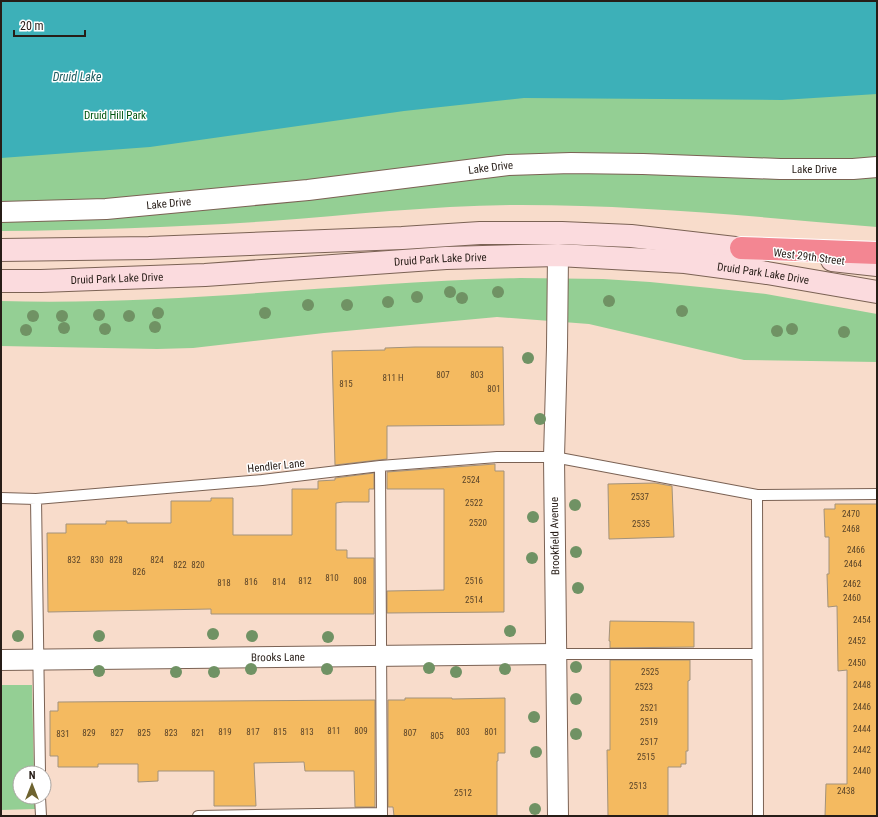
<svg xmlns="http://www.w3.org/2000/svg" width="878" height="817" viewBox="0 0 878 817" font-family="'Roboto Condensed',sans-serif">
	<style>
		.green { fill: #94cf94 }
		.water { fill: #3db0b8 }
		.building { fill: #f4ba60; stroke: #a3927b }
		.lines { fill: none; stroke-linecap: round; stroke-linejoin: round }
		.lane-casing { stroke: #7b6254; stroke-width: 12 }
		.street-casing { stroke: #7b6254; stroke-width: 22 }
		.secondary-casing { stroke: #7b6254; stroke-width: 24 }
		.highway-casing { stroke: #fff; stroke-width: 24 }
		.lane { stroke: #fff; stroke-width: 10 }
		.street { stroke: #fff; stroke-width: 20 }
		.secondary { stroke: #fbdbde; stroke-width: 22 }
		.highway { stroke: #f38692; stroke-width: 22 }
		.tree { fill: #709264 }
		.labels { text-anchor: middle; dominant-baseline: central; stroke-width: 3; stroke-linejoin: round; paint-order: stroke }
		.number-label { font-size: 9px; fill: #5a4429 }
		.park-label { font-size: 11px; fill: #005610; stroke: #fff }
		.street-label { font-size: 11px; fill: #271d17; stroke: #fff }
		.water-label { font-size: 12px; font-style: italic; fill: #205e62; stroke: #fff }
	</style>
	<rect width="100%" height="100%" fill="#f8dccb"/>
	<path class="green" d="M1,1H877V227C758,217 640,205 521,205C437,205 353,215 270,221C180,227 91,230 1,231Z
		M520,278L603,279L650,282L710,288L766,294L877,314V362L744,360L589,324L497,317L324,333L193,348L157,349L1,346V301C174,306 347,282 520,278Z
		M1,685H32L34,773H20V797H34L35,809L1,810Z"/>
	<path class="water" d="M1,1H877V94L782,100L524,98L404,111L150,147L1,158Z"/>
	<path class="building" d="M415,347H503L504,425L387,426V459L335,465L332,351L385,350V348Z
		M495,464V471H504V612L387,613V591L444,590V489H387V472Z
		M374,473V489H369V502H343L336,503V550H347V558H374V614H211V609L48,612L47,533H66V524H106V521H127V523H171V501H211V498H233V535H292V489H318V481L335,480V478Z
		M655,483L672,486L674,537L609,539L608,484Z
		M835,504H877V816H825L826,784H847V670L838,671L837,606L828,607L827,574H829V537H825L824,509H835Z
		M610,621L694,622V647L610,648V641H609Z
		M610,660H690V680L688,681V751H686V764H681V767H668V816H608L607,750H610Z
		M405,698H452V699L505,698V753H498V761H497V816H394L393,807H388V700H405Z
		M375,700V807H355L354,771H305L304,762L254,763L256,806H214V771H158V781L138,782V764H98V767H58V756H50V711H58V702Z"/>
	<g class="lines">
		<defs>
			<path id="lane" d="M380,466L382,816
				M757,495L758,816
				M1,498L36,499L262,480L380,466L497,457H554L757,495L877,494
				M36,499L40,773
				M556,654H757
				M40,797L41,816
				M198,816L382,813"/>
			<g id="street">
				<path id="s1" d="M1,212L106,209L308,190L508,165L571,163L643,164L780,169H853L877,167"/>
				<path id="s2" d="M1,660L556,654"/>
				<path d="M558,816L554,457L557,347L558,255"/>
			</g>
			<g id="secondary">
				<path d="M1,250L149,248L402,238L480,233H562L631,236L761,251"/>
				<path d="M832,260L877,265"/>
				<path id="s3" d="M1,281H41L205,275L446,258L558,255L685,262L767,273L877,292"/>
			</g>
			<path id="highway" d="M741,248L877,253"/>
		</defs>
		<use href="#lane" class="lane-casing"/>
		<use href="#street" class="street-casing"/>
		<use href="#secondary" class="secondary-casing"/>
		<use href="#highway" class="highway-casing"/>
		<use href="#lane" class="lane"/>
		<use href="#street" class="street"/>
		<use href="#secondary" class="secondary"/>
		<use href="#highway" class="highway"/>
	</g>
	<g class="tree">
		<circle cx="450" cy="292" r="6"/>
		<circle cx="498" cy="292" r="6"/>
		<circle cx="417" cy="297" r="6"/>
		<circle cx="462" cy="298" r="6"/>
		<circle cx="609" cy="301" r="6"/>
		<circle cx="388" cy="302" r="6"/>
		<circle cx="308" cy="305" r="6"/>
		<circle cx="347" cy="305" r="6"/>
		<circle cx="682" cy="311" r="6"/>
		<circle cx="158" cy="313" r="6"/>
		<circle cx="265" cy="313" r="6"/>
		<circle cx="99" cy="315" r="6"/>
		<circle cx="33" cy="316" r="6"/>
		<circle cx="62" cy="316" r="6"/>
		<circle cx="129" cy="316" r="6"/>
		<circle cx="155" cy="327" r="6"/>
		<circle cx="64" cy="328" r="6"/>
		<circle cx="105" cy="329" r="6"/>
		<circle cx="792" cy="329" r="6"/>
		<circle cx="26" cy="330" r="6"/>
		<circle cx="777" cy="331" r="6"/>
		<circle cx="844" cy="332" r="6"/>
		<circle cx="528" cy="358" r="6"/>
		<circle cx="540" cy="419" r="6"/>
		<circle cx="575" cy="505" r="6"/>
		<circle cx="533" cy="517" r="6"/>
		<circle cx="576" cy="552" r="6"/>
		<circle cx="532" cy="558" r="6"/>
		<circle cx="578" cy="588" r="6"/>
		<circle cx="510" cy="631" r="6"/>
		<circle cx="213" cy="634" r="6"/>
		<circle cx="18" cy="636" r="6"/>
		<circle cx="99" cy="636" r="6"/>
		<circle cx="252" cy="636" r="6"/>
		<circle cx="328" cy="637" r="6"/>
		<circle cx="576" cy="667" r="6"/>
		<circle cx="429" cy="668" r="6"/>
		<circle cx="251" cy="669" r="6"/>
		<circle cx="327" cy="669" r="6"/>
		<circle cx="505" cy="669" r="6"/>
		<circle cx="99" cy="671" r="6"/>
		<circle cx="176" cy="672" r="6"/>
		<circle cx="214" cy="672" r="6"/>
		<circle cx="456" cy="672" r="6"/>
		<circle cx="576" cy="699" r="6"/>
		<circle cx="534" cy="717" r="6"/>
		<circle cx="576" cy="734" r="6"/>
		<circle cx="536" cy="752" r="6"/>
		<circle cx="535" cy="809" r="6"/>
	</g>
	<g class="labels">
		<g class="number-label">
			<text x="443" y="375">807</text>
			<text x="477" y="375">803</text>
			<text x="393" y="378">811 H</text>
			<text x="346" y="384">815</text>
			<text x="494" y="389">801</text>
			<text x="471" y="480">2524</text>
			<text x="640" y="497">2537</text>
			<text x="474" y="503">2522</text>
			<text x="851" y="514">2470</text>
			<text x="478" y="523">2520</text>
			<text x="641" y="524">2535</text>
			<text x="851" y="529">2468</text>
			<text x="856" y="550">2466</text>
			<text x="74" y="560">832</text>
			<text x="97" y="560">830</text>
			<text x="116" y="560">828</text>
			<text x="157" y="560">824</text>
			<text x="853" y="564">2464</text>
			<text x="180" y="565">822</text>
			<text x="198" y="565">820</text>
			<text x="139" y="572">826</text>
			<text x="332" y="578">810</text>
			<text x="305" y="581">812</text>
			<text x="360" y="581">808</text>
			<text x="474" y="581">2516</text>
			<text x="251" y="582">816</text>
			<text x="279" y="582">814</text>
			<text x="224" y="583">818</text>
			<text x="852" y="584">2462</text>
			<text x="852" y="598">2460</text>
			<text x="474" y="600">2514</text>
			<text x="862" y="620">2454</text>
			<text x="857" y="641">2452</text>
			<text x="857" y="663">2450</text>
			<text x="650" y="672">2525</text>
			<text x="862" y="685">2448</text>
			<text x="644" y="687">2523</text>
			<text x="862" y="707">2446</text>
			<text x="649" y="708">2521</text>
			<text x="649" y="722">2519</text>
			<text x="862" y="729">2444</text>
			<text x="334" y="731">811</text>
			<text x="361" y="731">809</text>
			<text x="225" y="732">819</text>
			<text x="253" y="732">817</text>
			<text x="280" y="732">815</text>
			<text x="307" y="732">813</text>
			<text x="463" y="732">803</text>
			<text x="491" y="732">801</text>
			<text x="89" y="733">829</text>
			<text x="117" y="733">827</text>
			<text x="144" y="733">825</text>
			<text x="171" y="733">823</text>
			<text x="198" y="733">821</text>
			<text x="410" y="733">807</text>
			<text x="63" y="734">831</text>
			<text x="437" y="736">805</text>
			<text x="649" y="742">2517</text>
			<text x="862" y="750">2442</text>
			<text x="646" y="757">2515</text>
			<text x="862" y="771">2440</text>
			<text x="638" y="786">2513</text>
			<text x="846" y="791">2438</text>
			<text x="463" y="793">2512</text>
		</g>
		<g class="park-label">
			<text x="115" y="115">Druid Hill Park</text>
		</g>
		<g class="street-label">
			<text stroke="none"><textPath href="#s1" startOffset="492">Lake Drive</textPath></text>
			<text stroke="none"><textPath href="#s1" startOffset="816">Lake Drive</textPath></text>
			<text stroke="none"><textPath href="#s1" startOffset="168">Lake Drive</textPath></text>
			<text transform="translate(809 257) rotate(7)">West 29th Street</text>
			<text stroke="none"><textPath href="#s3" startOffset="440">Druid Park Lake Drive</textPath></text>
			<text stroke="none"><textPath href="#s3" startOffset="764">Druid Park Lake Drive</textPath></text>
			<text stroke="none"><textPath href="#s3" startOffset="116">Druid Park Lake Drive</textPath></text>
			<text transform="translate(276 466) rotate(-6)">Hendler Lane</text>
			<text transform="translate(555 536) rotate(-91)">Brookfield Avenue</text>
			<text stroke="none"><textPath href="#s2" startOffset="277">Brooks Lane</textPath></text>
		</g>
		<g class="water-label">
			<text x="77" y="77">Druid Lake</text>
		</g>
	</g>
	<rect width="878" height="817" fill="none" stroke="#271d17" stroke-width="4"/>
	<g transform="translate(32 785)"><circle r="19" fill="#ffffff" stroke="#a9a5a2"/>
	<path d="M0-3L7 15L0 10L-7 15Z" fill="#6e632f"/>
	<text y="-6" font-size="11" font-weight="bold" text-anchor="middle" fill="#271d17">N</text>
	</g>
	<path d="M14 30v6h71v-6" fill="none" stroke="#271d17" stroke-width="2"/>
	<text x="20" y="30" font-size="12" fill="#271d17" stroke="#ffffff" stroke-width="3" paint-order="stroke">20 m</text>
</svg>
